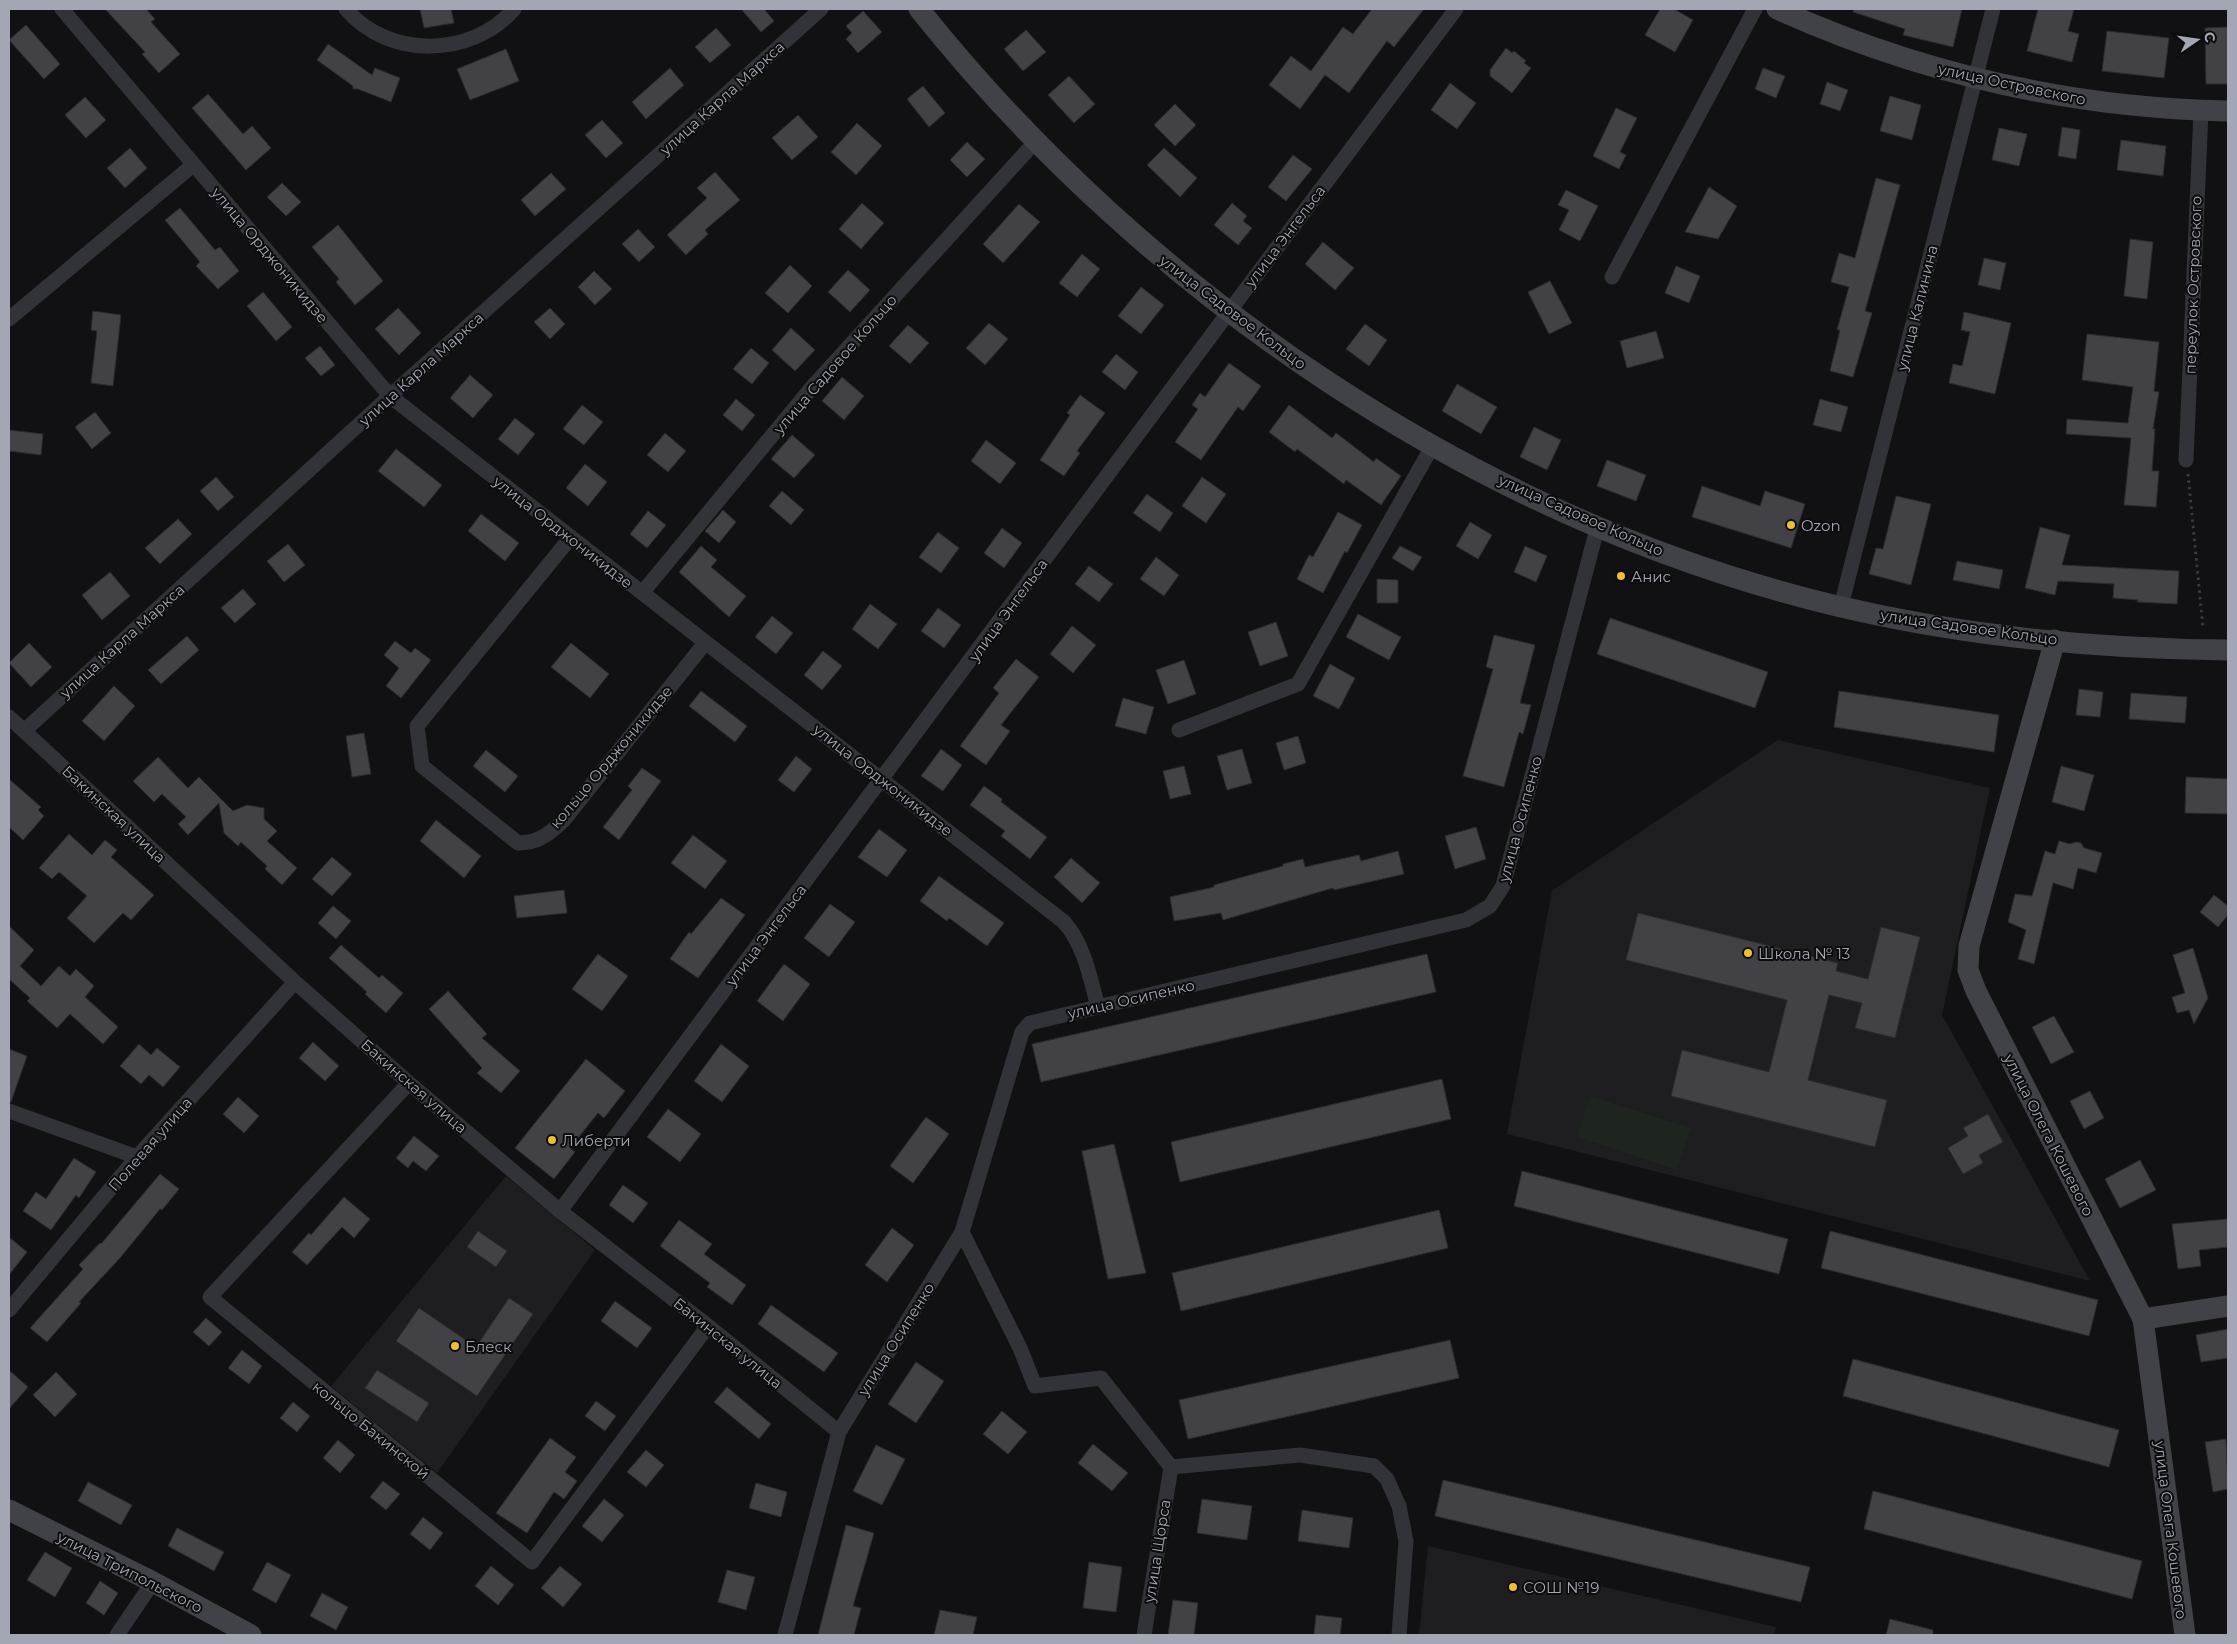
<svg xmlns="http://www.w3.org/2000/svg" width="2237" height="1644" viewBox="0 0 2237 1644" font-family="Montserrat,sans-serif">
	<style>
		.built { fill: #1e1d20 }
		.green { fill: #1e251f }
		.building { fill: #414146; stroke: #2c2b2f }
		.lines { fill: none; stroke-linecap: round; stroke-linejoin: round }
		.path { stroke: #383a3f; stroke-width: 3; stroke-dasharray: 2.5 4; stroke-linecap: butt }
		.street { stroke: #323338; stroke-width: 15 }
		.secondary { stroke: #404248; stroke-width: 21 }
		.poi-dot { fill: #eebf2e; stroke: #0c0c0e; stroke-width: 2 }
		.labels { text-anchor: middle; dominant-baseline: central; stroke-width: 4; stroke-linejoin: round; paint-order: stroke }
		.street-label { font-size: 15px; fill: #a3a6b3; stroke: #0c0c0e }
		.poi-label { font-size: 15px; fill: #a3a6b3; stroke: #0c0c0e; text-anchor: start }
	</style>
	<rect width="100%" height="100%" fill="#111113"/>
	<path class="built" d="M1778,740L1990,788L1942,1015L2090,1281L1507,1134L1552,891Z
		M506,1176L595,1250L437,1473L331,1386Z
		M1428,1546L1776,1627L1774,1635H1419Z"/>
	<path class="green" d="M1590,1096L1691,1128L1677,1170L1577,1137Z"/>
	<path class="building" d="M105,9H146L155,19L151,22L180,54L159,73L142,54L145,52Z
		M420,9H451L454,23L424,28Z
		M741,9H764L774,21L761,32Z
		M1372,9H1424L1394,47L1387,41L1349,93L1325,75L1300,109L1269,85L1291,56L1311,71L1343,27L1353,34Z
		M1660,9H1674L1693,20L1675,52L1645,35Z
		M1854,9H1962L1953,47L1903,35L1905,29L1853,12Z
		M2038,9H2074L2068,31L2079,34L2072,62L2027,51Z
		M863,11L882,32L858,53L846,39L852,33L846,26Z
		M26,25L60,64L44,79L9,40Z
		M2228,27V84H2206L2205,28Z
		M716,28L731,45L710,63L695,47Z
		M1026,30L1046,52L1023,71L1004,49Z
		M2107,31L2169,38L2164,78L2102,71Z
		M328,44L372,75L375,68L400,78L391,102L358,89H353V86L317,60Z
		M1506,48L1512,53L1514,51L1526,61L1524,63L1531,68L1512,93L1490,76V70Z
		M506,49L519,81L470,100L457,69Z
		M670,68L684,85L646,119L632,102Z
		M1763,68L1785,76L1776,98L1755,89Z
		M1069,76L1095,104L1074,123L1048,95Z
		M1827,82L1848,90L1840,111L1820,104Z
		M1450,83L1476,103L1457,129L1431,110Z
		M923,86L945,113L929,127L907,99Z
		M208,94L243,134L252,126L271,148L246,170L192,108Z
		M1890,96L1921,105L1912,140L1880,131Z
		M85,97L106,120L86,138L65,115Z
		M1175,104L1196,125L1175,146L1154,125Z
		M1616,108L1637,118L1620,152L1626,155L1619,169L1593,156Z
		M798,115L818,137L792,160L772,138Z
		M602,120L623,143L606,158L585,135Z
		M857,123L882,146L856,175L831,152Z
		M2062,127L2080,130L2076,159L2058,156Z
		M1999,128L2027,134L2019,166L1992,160Z
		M2121,140L2166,146L2163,176L2117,170Z
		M967,142L985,159L967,177L950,160Z
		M130,148L147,168L125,188L107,168Z
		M1164,148L1197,178L1180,197L1147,165Z
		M1293,155L1312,169L1286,201L1268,187Z
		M715,172L740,200L705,230L708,234L686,255L667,235L707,198L697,188Z
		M551,173L566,189L535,216L521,200Z
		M1876,178L1900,185L1865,311L1872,313L1853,377L1830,371L1840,330H1837L1849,287L1831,282L1839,253L1855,258Z
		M282,183L301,202L286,216L267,197Z
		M1709,187L1737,206L1718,239L1685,232Z
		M1566,190L1598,206L1580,241L1559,230L1569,210L1558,205Z
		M862,203L884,223L861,249L839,229Z
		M1232,203L1247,216L1243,221L1252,228L1238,245L1214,225Z
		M1019,204L1040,222L1003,263L983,244Z
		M180,208L215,250L220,247L239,271L218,289L196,266L200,262L165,220Z
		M338,225L383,281L355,305L336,282L339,279L312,247Z
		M638,229L655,247L639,262L622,244Z
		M2130,239L2153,242L2147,299L2124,296Z
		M1323,242L1354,268L1335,290L1305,264Z
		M1082,254L1100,269L1077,297L1059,283Z
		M1984,258L2006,263L2000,290L1978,285Z
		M790,265L812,286L788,313L765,293Z
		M1676,266L1700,276L1689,303L1665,293Z
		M848,270L870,290L850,312L828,292Z
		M594,271L612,289L595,305L578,287Z
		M1550,281L1572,323L1549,334L1528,292Z
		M1141,287L1164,305L1141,334L1118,316Z
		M263,292L292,327L276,341L247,306Z
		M398,308L421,333L399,355L375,329Z
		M550,308L565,324L550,339L534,322Z
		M93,311L121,315L113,386L91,383L97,331L91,330Z
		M1964,312L2011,323L1995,394L1949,383L1953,364L1962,366L1970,332L1961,330Z
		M989,323L1008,339L985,365L966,348Z
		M1365,324L1387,340L1369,366L1346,349Z
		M908,325L929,343L910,364L889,346Z
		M791,328L815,350L795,371L772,350Z
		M1656,331L1664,358L1627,368L1620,341Z
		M2087,334L2159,342L2154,391L2159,392L2153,429H2155L2152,471H2159L2156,507L2124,505L2131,438L2066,434L2067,419L2128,423L2133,387L2082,380Z
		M320,346L335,365L321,376L305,358Z
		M751,348L769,363L752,384L733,369Z
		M1116,354L1138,372L1125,390L1102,372Z
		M1229,363L1261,386L1243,411L1238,407L1201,460L1175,442L1198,409L1192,405L1200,393L1205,397Z
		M470,375L493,395L473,418L450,398Z
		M842,377L864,396L844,420L822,401Z
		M1457,384L1497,407L1481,434L1442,411Z
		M1080,395L1105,413L1077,451L1080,453L1064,476L1040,460L1070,415L1067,413Z
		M736,399L755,415L742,431L723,415Z
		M1820,399L1848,407L1841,432L1813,425Z
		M582,405L603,422L584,445L563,429Z
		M1289,405L1332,438L1336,433L1374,462L1376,458L1401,476L1381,505L1346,480L1344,484L1297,449L1295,452L1269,432Z
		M95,412L111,433L92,449L75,427Z
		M515,418L535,434L518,455L498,439Z
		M1534,427L1561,440L1547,470L1520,457Z
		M9,430L43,434L41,455L9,451Z
		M665,433L686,451L668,472L647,455Z
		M792,435L815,455L794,478L771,459Z
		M986,440L1016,463L1000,484L971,461Z
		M396,449L442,485L424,507L378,471Z
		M1607,460L1646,475L1636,501L1597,486Z
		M585,464L607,482L588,506L566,488Z
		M216,477L234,497L218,511L200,491Z
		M1202,477L1226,494L1206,523L1182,506Z
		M1702,486L1760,506L1765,491L1805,504L1791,548L1692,517Z
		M782,491L804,510L791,525L769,506Z
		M1147,494L1173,513L1160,532L1133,513Z
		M1896,496L1931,504L1911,585L1869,574L1876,548L1883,549Z
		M723,510L736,522L719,543L705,531Z
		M648,511L666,525L647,548L630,534Z
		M1338,512L1362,525L1347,553L1345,551L1323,593L1297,579L1309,555L1313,557Z
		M481,514L519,543L505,561L468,531Z
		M178,519L192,534L160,564L145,548Z
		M1470,522L1492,535L1478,559L1456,546Z
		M2040,527L2070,535L2062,565L2179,571L2177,604L2137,602L2138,600L2113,598L2114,584L2058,581L2055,595L2025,588Z
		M1002,528L1022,543L1004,568L984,553Z
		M938,532L959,548L941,573L919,557Z
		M288,544L305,565L284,582L267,561Z
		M701,546L717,560L711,567L746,596L729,617L679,572Z
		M1400,546L1422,557L1413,571L1392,558Z
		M1525,546L1547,556L1536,582L1514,572Z
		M1156,557L1179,575L1164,596L1140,579Z
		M1957,561L2003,570L1999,589L1953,580Z
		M1089,566L1113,584L1099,602L1075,584Z
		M110,572L130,596L102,620L82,595Z
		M1377,579L1398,580V603H1377Z
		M243,589L256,604L235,623L221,608Z
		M870,604L897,624L878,649L852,629Z
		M938,608L961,625L944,648L921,631Z
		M1358,614L1401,637L1389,660L1346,637Z
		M772,616L793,633L776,654L755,637Z
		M1610,618L1768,672L1755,708L1597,654Z
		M1276,622L1288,656L1260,666L1248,632Z
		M1072,626L1096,645L1073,673L1050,654Z
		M1494,635L1535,645L1520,703L1531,705L1523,734L1519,732L1504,787L1463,776L1493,669L1486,667Z
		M187,636L199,650L161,684L148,670Z
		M395,641L411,653L415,648L431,660L401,698L386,686L399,668L384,655Z
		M29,643L52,667L31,687L9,663Z
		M571,643L609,674L590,698L551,667Z
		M823,651L842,666L822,690L804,675Z
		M1016,659L1039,677L1001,725L1010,731L986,765L960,746L999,693L993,688Z
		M1184,660L1196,694L1168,704L1156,670Z
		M1330,664L1355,678L1339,709L1313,696Z
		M114,686L135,706L104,741L82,721Z
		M2079,689L2103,692L2100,717L2076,715Z
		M701,691L747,726L735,742L689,706Z
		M1839,691L1999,715L1994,752L1834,727Z
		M2131,693L2187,697L2185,723L2129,719Z
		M1123,698L1154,707L1146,734L1115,726Z
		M364,733L371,774L352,777L346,736Z
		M1298,736L1306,763L1284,770L1276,743Z
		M941,749L962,765L943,791L921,776Z
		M1242,749L1252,783L1227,790L1217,756Z
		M486,750L518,776L505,792L473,766Z
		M796,756L812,769L794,792L778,780Z
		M158,757L188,788L199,777L233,811L247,805L264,808V819L277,831L267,841L297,868L282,885L265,869L267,866L241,842L238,846L224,833L219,803L188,835L178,824L186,817L162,794L154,802L133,781Z
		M1184,766L1191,794L1170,799L1163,771Z
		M2061,766L2094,775L2084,811L2052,802Z
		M642,768L661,781L619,840L603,827L632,790L628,786Z
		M2186,777L2228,779V814L2185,813Z
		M9,779L41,807L38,810L44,816L23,840L9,827Z
		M984,786L1002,799L1001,802L1047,837L1030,859L1001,836L1005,831L970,805Z
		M436,820L481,856L464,878L420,841Z
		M1476,827L1486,859L1455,869L1445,836Z
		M879,829L907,850L887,877L858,857Z
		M69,834L92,855L105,840L117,850L111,857L154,895L131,920L123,913L94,943L67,918L87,896L59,872L52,879L39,868Z
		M693,835L727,861L705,889L671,863Z
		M2059,841L2070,844L2076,842L2081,843L2084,848L2102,853L2096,873L2078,868L2073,889L2053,883L2034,964L2018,959L2026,930L2008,922L2015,894L2032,896L2045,851L2055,854Z
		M1398,851L1404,874L1334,890L1333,888L1223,920L1221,913L1174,921L1170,897L1214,887V885L1283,866V864L1303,859L1305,867L1359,855L1361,861Z
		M332,857L352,874L332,896L312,879Z
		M1071,858L1100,883L1082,903L1054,877Z
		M939,876L1004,923L987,946L949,918L947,921L920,901Z
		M564,890L567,913L517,918L514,896Z
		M2214,895L2228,906V915L2218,927L2200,912Z
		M721,898L745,915L698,978L670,959L689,932L691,934Z
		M830,904L855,922L829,957L804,938Z
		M333,906L351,921L336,939L318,923Z
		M1638,913L1838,963L1836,971L1868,979L1881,927L1920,937L1895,1038L1855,1028L1862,1003L1829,995L1808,1080L1887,1100L1875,1147L1671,1096L1682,1050L1769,1072L1787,1000L1626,960Z
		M9,926L34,950L20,966L41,986L59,966L70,976L76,969L94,986L85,997L118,1027L103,1044L70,1014L57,1028L27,1001L30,998L9,979Z
		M341,945L379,978L382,975L403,993L386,1013L365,994L367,992L329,958Z
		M2193,948L2208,998L2194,1024L2189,1010L2177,1013L2172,997L2185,993L2173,955Z
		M598,954L628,976L602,1011L572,989Z
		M1427,954L1436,992L1041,1082L1032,1044Z
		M784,964L810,984L783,1021L757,1001Z
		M448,991L487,1034L482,1038L520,1071L501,1093L477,1073L482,1068L429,1009Z
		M2054,1016L2074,1052L2051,1064L2032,1027Z
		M313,1042L339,1066L325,1081L299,1058Z
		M139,1044L151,1055L157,1048L180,1067L163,1087L149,1075L141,1084L120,1066Z
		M721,1044L749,1066L722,1102L694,1081Z
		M9,1049L27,1056L11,1102H9Z
		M586,1059L625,1091L604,1118L598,1113L570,1148L575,1152L554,1179L515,1148Z
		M1442,1079L1451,1119L1180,1182L1171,1142Z
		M2090,1091L2104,1118L2084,1129L2070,1101Z
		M238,1097L259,1116L244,1133L223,1114Z
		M668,1109L701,1134L680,1162L647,1137Z
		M1988,1114L2003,1142L1979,1155L1983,1163L1963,1174L1948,1148L1968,1136L1963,1128Z
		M926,1117L949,1134L913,1183L890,1166Z
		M414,1136L439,1156L426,1171L413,1161L408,1168L396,1158Z
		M1114,1144L1146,1273L1108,1279L1082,1151Z
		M74,1158L96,1172L79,1198L76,1195L51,1230L23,1211L36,1192L46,1199Z
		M2140,1160L2156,1190L2120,1208L2105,1179Z
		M1522,1171L1788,1239L1779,1274L1514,1206Z
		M160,1174L179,1189L162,1210L160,1209L120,1258L79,1302L81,1303L47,1342L30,1328L83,1269L79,1265L100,1243L101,1244Z
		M623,1185L648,1203L633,1223L609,1205Z
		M344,1197L370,1219L354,1238L342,1227L307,1265L292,1252L309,1233L311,1235Z
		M1439,1210L1448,1248L1181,1311L1172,1273Z
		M2228,1219V1247L2199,1250L2201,1266L2178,1269L2172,1224Z
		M679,1220L712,1244L704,1254L746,1285L732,1305L707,1287L710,1283L660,1246Z
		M892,1228L914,1245L887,1282L865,1265Z
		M478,1231L507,1251L496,1267L467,1247Z
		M1830,1231L2098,1300L2089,1336L1821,1268Z
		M9,1237L27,1252L9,1275Z
		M509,1298L533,1314L477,1396L396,1341L419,1308L476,1347Z
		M615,1301L652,1328L637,1348L601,1321Z
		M771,1305L838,1353L824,1372L758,1324Z
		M206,1318L222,1332L209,1346L193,1332Z
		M2228,1329V1358L2201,1362L2196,1335Z
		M1450,1340L1459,1378L1188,1439L1179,1400Z
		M242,1350L262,1366L249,1384L228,1368Z
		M1853,1359L2119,1430L2109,1467L1843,1396Z
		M916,1362L944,1381L916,1423L888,1404Z
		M9,1370L28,1387L9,1409Z
		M377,1370L429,1403L417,1422L365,1388Z
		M56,1372L77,1394L55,1417L33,1395Z
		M727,1387L771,1424L759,1439L714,1402Z
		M596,1401L616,1416L605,1431L585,1416Z
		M293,1402L310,1416L297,1432L280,1418Z
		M1002,1411L1027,1432L1008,1454L983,1434Z
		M550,1438L576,1457L565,1472L577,1481L564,1499L554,1492L527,1533L496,1513Z
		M2226,1439L2228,1489L2213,1492L2205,1442Z
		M338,1440L355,1455L340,1473L323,1458Z
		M1093,1444L1128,1473L1112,1491L1078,1463Z
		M876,1445L905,1459L882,1505L853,1491Z
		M646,1450L664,1465L646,1487L627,1472Z
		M1443,1480L1810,1567L1801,1602L1435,1516Z
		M383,1481L400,1494L386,1510L370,1497Z
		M88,1482L132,1505L121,1525L78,1501Z
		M756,1483L787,1492L781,1517L749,1508Z
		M1873,1491L2142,1561L2132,1599L1864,1529Z
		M604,1499L624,1515L602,1542L582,1526Z
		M1202,1499L1252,1506L1247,1540L1197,1533Z
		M1302,1510L1353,1518L1349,1548L1298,1541Z
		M423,1517L443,1533L430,1550L410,1534Z
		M846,1525L874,1533L853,1606L861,1608L854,1635H818Z
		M177,1528L224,1552L214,1571L168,1546Z
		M45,1552L72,1568L55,1597L27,1580Z
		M267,1562L291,1575L276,1603L252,1590Z
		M1089,1562L1122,1567L1116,1612L1083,1608Z
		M491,1566L514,1585L498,1605L475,1586Z
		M560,1566L582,1584L563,1607L541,1588Z
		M727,1570L755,1577L746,1610L718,1602Z
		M100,1581L118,1593L104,1615L86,1603Z
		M322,1593L348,1607L336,1630L310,1616Z
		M1173,1600L1198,1603L1194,1635H1168Z
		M940,1610L977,1617L973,1635H934Z
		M1316,1615L1342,1618L1340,1635H1314Z
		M1890,1619L1933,1630V1635H1886Z"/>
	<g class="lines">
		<path class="path" d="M2188,474L2203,628"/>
		<path class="street" d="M62,9L390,396L1064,922C1085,946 1090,978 1098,1007
			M346,9C388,59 472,58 514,9
			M1612,277L1755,9
			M9,319L193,165
			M2186,460L2201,111
			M571,537L417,726L422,766L518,843C538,843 549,834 563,821L705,643
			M642,593L813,386L1036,141
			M1841,606L1993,9
			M9,717L295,982L409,1083L560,1211L708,1326L839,1432
			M1179,730L1298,684L1433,445
			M24,731L390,396L821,9
			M409,1083L210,1297L532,1562L708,1326
			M9,1111L137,1157
			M560,1211C859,811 1155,408 1456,9
			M962,1232L1020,1348L1035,1386L1101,1378L1171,1467
			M9,1310L137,1157L295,982
			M1171,1467L1300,1455L1374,1466L1387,1479L1399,1506L1406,1541L1399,1635
			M117,1635L153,1582
			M785,1635L839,1432L962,1232L1022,1032L1030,1023L1466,920L1490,906L1503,886L1598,525
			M1144,1635L1171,1467"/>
		<path class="secondary" d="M919,9C1148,296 1479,520 1837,606C1964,636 2098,649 2228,650
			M1777,9C1919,73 2072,108 2228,111
			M2055,640L1969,946L1968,970L1976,991L2143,1319L2185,1635
			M2143,1319L2228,1306
			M9,1510L153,1582L251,1635"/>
	</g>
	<g class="poi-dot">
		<circle cx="1791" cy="525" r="5"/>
		<circle cx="1621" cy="576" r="5"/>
		<circle cx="1748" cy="953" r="5"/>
		<circle cx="552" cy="1140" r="5"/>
		<circle cx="455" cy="1346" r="5"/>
		<circle cx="1513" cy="1587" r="5"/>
	</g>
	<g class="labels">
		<g class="street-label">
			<text transform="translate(2012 84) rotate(12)">улица Островского</text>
			<text transform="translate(722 98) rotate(-42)">улица Карла Маркса</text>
			<text transform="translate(1285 236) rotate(-53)">улица Энгельса</text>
			<text transform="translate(270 255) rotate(50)">улица Орджоникидзе</text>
			<text transform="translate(2193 285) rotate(-88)">переулок Островского</text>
			<text transform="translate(1917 308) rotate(-76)">улица Калинина</text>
			<text transform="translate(1233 312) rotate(37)">улица Садовое Кольцо</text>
			<text transform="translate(835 364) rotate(-49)">улица Садовое Кольцо</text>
			<text transform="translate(421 369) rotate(-42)">улица Карла Маркса</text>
			<text transform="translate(1581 515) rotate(24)">улица Садовое Кольцо</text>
			<text transform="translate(563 532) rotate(38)">улица Орджоникидзе</text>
			<text transform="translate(1008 610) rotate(-54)">улица Энгельса</text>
			<text transform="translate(1969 627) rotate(8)">улица Садовое Кольцо</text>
			<text transform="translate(122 641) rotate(-42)">улица Карла Маркса</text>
			<text transform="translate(611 757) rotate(-50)">кольцо Орджоникидзе</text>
			<text transform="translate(883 780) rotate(38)">улица Орджоникидзе</text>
			<text transform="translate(114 814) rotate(43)">Бакинская улица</text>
			<text transform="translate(1520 819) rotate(-75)">улица Осипенко</text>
			<text transform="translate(766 935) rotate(-53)">улица Энгельса</text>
			<text transform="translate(1131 999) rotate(-13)">улица Осипенко</text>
			<text transform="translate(414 1086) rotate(41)">Бакинская улица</text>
			<text transform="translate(2049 1135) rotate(63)">улица Олега Кошевого</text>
			<text transform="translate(150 1144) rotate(-49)">Полевая улица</text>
			<text transform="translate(896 1339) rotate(-58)">улица Осипенко</text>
			<text transform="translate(728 1343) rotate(39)">Бакинская улица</text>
			<text transform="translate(371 1430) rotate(39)">кольцо Бакинской</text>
			<text transform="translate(2171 1530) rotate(83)">улица Олега Кошевого</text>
			<text transform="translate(1157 1551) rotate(-81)">улица Щорса</text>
			<text transform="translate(130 1572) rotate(27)">улица Трипольского</text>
		</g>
		<g class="poi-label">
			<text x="1801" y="525">Ozon</text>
			<text x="1631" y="576">Анис</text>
			<text x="1758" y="953">Школа № 13</text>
			<text x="562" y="1140">Либерти</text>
			<text x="465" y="1346">Блеск</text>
			<text x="1523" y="1587">СОШ №19</text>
		</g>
	</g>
	<rect width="2237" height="1644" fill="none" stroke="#a3a6b3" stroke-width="20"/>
	<g transform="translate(2197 40) rotate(77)" stroke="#0c0c0e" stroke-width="4" paint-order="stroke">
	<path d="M0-4L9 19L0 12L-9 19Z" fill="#a3a6b3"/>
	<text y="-8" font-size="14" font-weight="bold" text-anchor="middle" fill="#a3a6b3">С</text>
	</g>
</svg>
